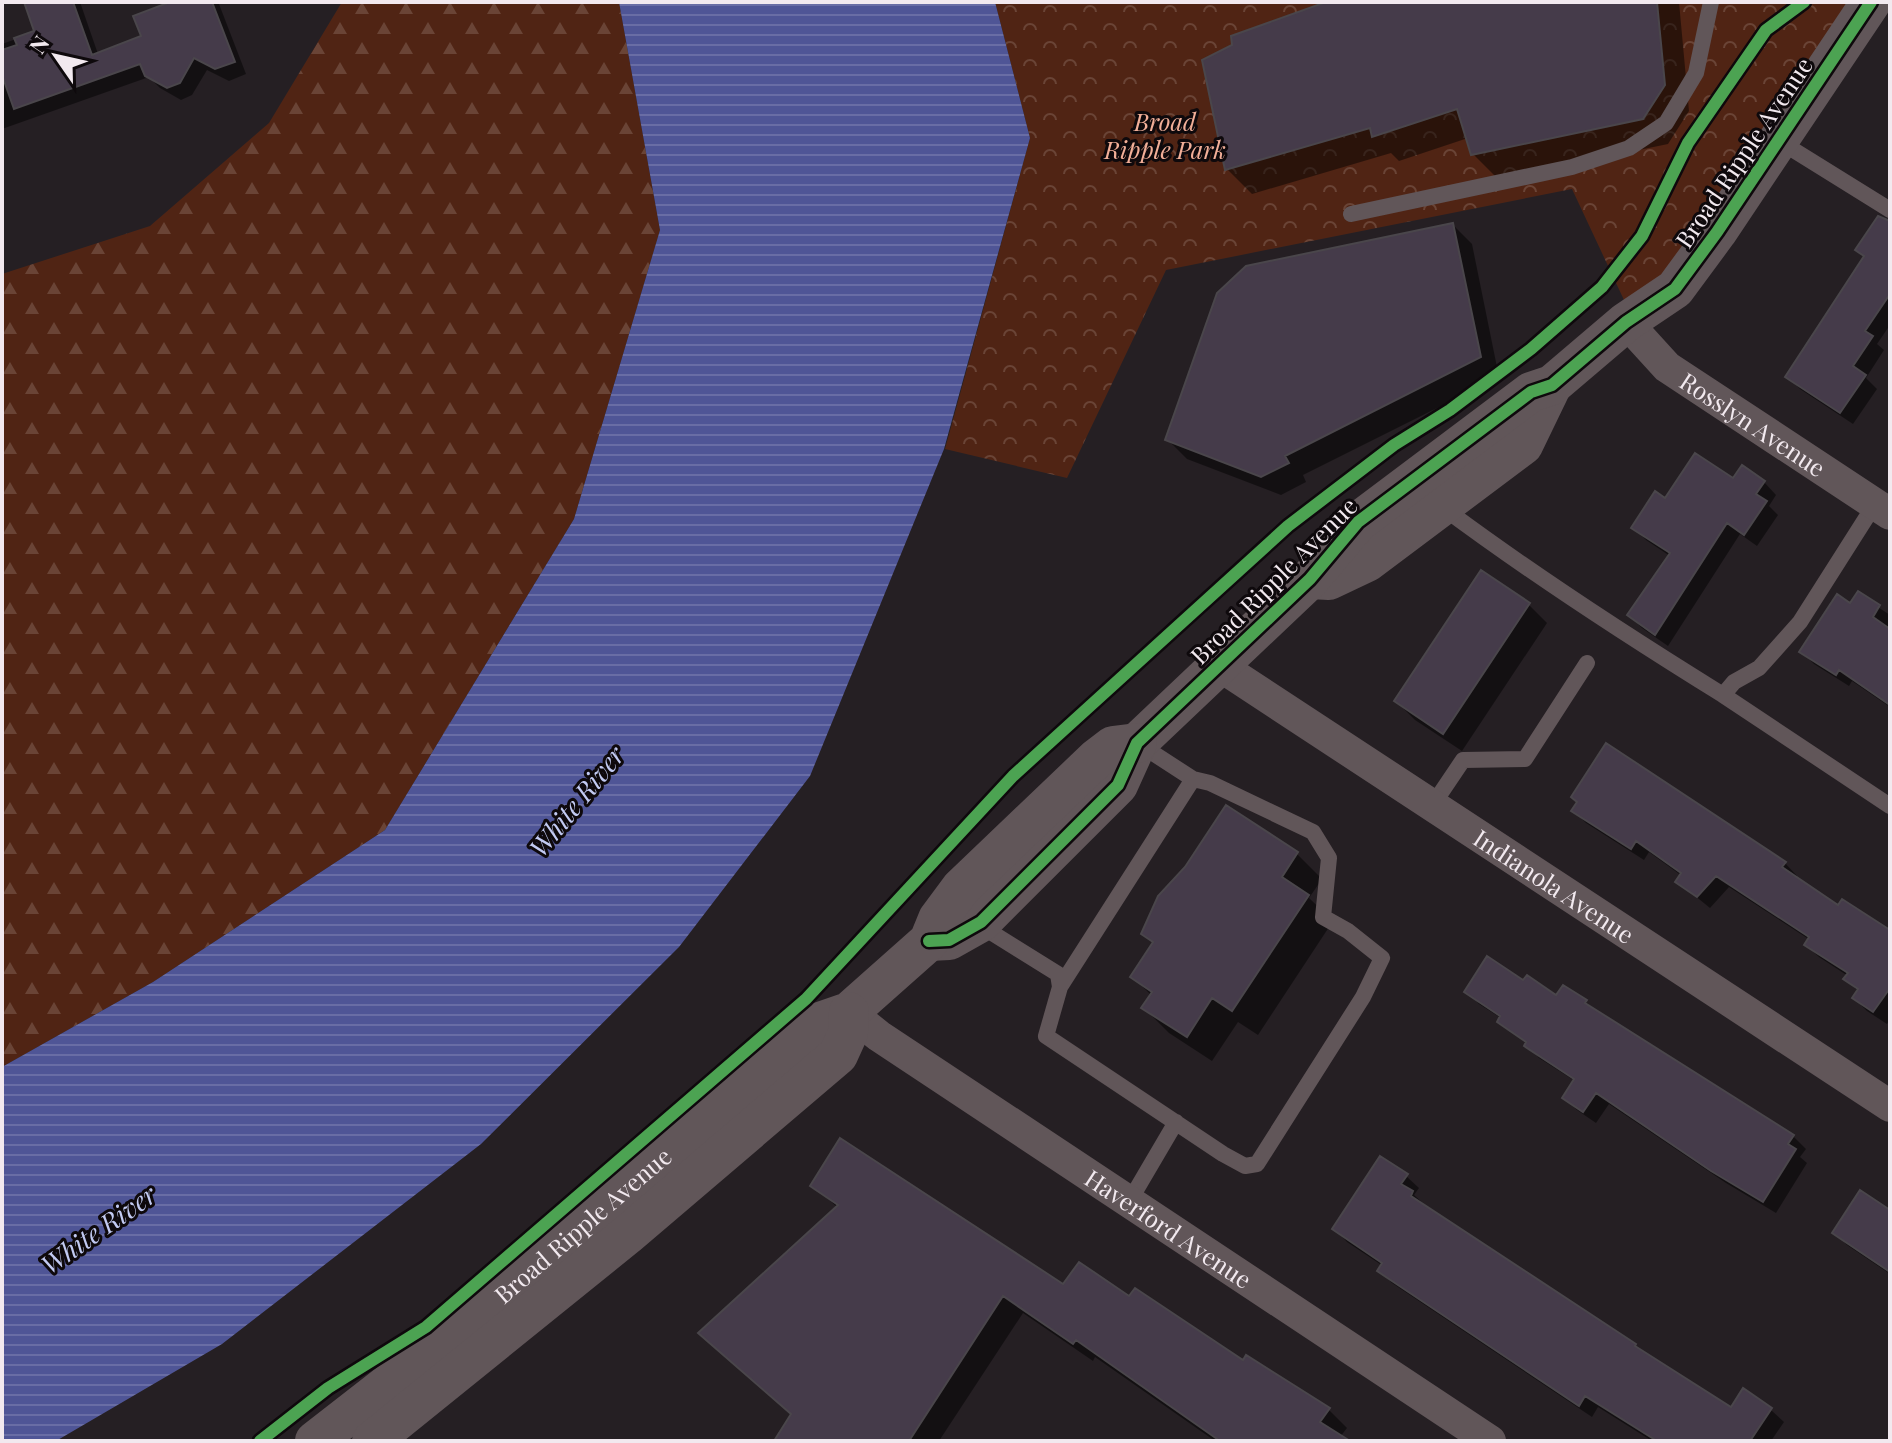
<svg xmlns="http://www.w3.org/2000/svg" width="1892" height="1443" viewBox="0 0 1892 1443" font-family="'Playfair Display',serif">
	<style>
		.forest { fill: url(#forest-firs) }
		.park { fill: url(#park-crowns) }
		.water { fill: url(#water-rules) }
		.shadow { fill: #0007 }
		.building { fill: #453b4a; stroke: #4a464b; stroke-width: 2 }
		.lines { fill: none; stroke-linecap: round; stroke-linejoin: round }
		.service { stroke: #615659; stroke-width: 16 }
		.minor { stroke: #615659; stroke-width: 32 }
		.tertiary { stroke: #615659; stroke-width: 40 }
		.cycleway-casing { stroke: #0e090c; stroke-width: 17 }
		.cycleway { stroke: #4ca352; stroke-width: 12 }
		.labels { text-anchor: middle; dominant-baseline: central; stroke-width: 6; stroke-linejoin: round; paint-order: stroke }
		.park-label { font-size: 24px; font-style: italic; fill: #f2af98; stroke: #0e090c }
		.street-label { font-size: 24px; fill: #f2e9ef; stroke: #0e090c }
		.water-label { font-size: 26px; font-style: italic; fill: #c2caf2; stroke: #0e090c }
	</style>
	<defs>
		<pattern id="forest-firs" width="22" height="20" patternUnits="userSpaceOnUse" patternTransform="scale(2)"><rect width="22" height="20" fill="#502414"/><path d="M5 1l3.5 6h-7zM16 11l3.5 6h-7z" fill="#6a4436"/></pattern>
		<pattern id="park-crowns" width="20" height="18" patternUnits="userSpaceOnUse" patternTransform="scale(2)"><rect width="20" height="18" fill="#502414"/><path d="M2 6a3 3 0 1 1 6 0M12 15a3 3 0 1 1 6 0" fill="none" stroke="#6a4436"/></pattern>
		<pattern id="water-rules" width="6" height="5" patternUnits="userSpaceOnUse" patternTransform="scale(2)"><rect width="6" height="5" fill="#4f5596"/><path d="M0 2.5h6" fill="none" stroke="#696da5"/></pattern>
	</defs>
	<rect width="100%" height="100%" fill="#251f23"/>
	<path class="forest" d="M342,2H619L660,230L574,519L385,830L153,982L2,1067V274L150,226L269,123Z"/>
	<path class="park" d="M995,2H1870L1639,332L1572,189L1166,270L1067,478L945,449L1030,138Z"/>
	<path class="water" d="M619,2H995L1030,138L944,449L810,776L679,947L481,1144L222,1344L56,1441H2V1067L153,982L385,830L574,519L660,230Z"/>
	<path class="shadow" d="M26,2H80L98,54L144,37L171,2H224L219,4L246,74L229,81L207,70L192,95L181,100L160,88L149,77L2,129V44L36,32Z
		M1334,2H1679L1689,111L1668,144L1498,179L1473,154L1468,138L1399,161L1391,153L1252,194L1227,169Z
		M1453,225L1472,244L1499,377L1303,475L1306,482L1281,495L1187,459L1168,440Z
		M1890,227V325L1877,344L1884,350L1866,378L1877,389L1853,424L1800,389L1788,376L1866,258L1858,250Z
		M1734,481L1764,482L1776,495L1769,506L1778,515L1757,546L1740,534L1668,646L1642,628L1629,615L1670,556L1646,540L1634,527L1665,501Z
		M1858,594L1890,615V707L1852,681L1849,686L1814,664L1802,652L1850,605Z
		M1528,604L1547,623L1462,751L1415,720L1396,701Z
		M1574,811L1785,863L1797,876L1795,879L1839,908L1890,930V1019L1887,1024L1867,1011L1854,998L1859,992L1846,979L1848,976L1819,957L1806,945L1810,940L1729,887L1710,908L1678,882L1682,876L1649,852L1644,860L1586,823Z
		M1297,854L1322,879L1309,898L1333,921L1258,1035L1238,1022L1212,1061L1169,1033L1144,1008L1152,996L1132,976L1154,944L1144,934Z
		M1524,983L1557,998L1586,1002L1595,1012L1793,1136L1806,1149L1800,1157L1807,1163L1776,1213L1726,1183L1609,1104L1596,1123L1577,1110L1564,1098L1575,1081L1539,1058L1527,1044L1499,1021L1501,1018L1479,1004L1467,991Z
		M1406,1176L1419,1188L1414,1195L1425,1205L1635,1345L1643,1353L1731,1409L1744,1391L1771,1410L1784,1422L1771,1441H1652L1598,1407L1592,1417L1392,1283L1379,1270L1383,1266L1347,1242L1335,1229Z
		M813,1185L1064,1287L1130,1298L1328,1409L1347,1428L1340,1437L1346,1441H1215L1095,1357L1093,1361L1023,1313L939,1441H776L793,1415L838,1208Z
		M1890,1212V1274L1847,1245L1835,1233Z"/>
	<path class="building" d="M24,2H73L92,55L141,36L133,16L170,2H212L235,62L215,69L194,58L180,83L167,88L145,76L140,64L14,109L2,75V50L17,45L14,38L34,31Z
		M1326,2H1657L1665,85L1643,119L1471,155L1457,109L1372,137L1370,128L1225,170L1202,60L1232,45L1231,36Z
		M1878,216L1890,221V294L1865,331L1873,336L1853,366L1866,375L1840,413L1785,377L1864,256L1855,250Z
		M1453,223L1481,357L1285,456L1289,463L1261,477L1165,440L1217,293L1246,266Z
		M1695,453L1733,478L1742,465L1765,481L1756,494L1767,501L1744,535L1727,523L1655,635L1627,615L1670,553L1631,528L1655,491L1665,498Z
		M1481,570L1530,603L1443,734L1394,701Z
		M1858,591L1880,605L1873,617L1890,629V705L1839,670L1836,675L1799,652L1837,594L1850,603Z
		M1606,743L1786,862L1782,867L1838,905L1842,899L1890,930V988L1873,1012L1852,998L1858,989L1843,979L1848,973L1804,945L1809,937L1716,876L1697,897L1675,882L1681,873L1636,841L1631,849L1571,811L1577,802L1571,797Z
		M1226,805L1298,852L1282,877L1309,895L1232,1011L1212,998L1187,1037L1141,1008L1152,992L1130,977L1153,942L1141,934L1158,896L1185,867Z
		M1487,956L1523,980L1527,975L1556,995L1563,985L1587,1000L1585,1003L1794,1135L1788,1144L1796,1149L1763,1202L1711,1171L1596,1093L1583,1112L1562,1098L1574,1079L1524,1046L1526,1042L1497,1022L1500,1016L1464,992Z
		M840,1138L1063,1284L1079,1262L1129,1296L1135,1288L1243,1360L1246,1355L1330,1408L1320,1422L1350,1441H1220L1076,1340L1073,1344L1003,1296L909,1441H774L791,1414L698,1333L838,1205L810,1186Z
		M1380,1156L1408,1174L1401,1184L1413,1191L1411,1196L1636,1344L1635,1346L1731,1407L1743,1388L1772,1408L1750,1441H1657L1585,1396L1579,1406L1377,1271L1382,1263L1332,1229Z
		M1860,1190L1890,1210V1272L1832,1233Z"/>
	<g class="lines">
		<path class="service" d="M1779,141L1890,210
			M1351,214L1572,167L1629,148L1666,123L1696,73L1711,2
			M1441,506C1532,574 1626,635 1723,695L1734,682L1759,668L1800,622L1875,504
			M1723,695L1890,806
			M1432,806L1463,760L1525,759L1587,663
			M982,923L989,931L1058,974L1060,987L1046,1036L1223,1154L1245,1166L1257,1164L1363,997L1382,958L1348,931L1323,917L1329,858L1313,832L1210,783L1193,779L1139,744
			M1060,987L1193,779
			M1129,1202L1176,1122"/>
		<g class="minor">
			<path id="s1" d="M1626,322L1667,367L1890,514"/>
			<path id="s2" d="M1220,666L1890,1106"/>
			<path id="s3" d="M849,1012L879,1036L1490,1441"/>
		</g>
		<g class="tertiary">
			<path d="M1310,579L1329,580L1367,562L1523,445L1552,385"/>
			<path d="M929,941L949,940L981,922L1118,785L1137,743L1310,579L1358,522L1531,392L1552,385L1626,322L1675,289L1717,232L1871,2"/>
			<path id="s4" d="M315,1441L482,1311L791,1045L820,1022L849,1012L929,941L938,919L961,888L1096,759L1113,746L1137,743"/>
			<path d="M372,1441L627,1235L838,1055L848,1033L849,1012"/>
		</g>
		<defs>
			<path id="cycleway" d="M929,941L949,940L981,922L1118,785L1137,743L1310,579L1358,522L1531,392L1552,385L1626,322L1675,289L1717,232L1871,2
				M260,1441L328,1388L426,1327L806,999L1013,776L1288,526L1394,445L1450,410L1531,349L1602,287L1642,236L1688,143L1766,30L1804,2"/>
		</defs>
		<use href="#cycleway" class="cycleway-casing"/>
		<use href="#cycleway" class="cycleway"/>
	</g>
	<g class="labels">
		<g class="park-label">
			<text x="1165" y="121">Broad<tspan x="1165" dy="28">Ripple Park</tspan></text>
		</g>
		<g class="street-label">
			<text transform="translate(1743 152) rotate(-56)">Broad Ripple Avenue</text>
			<text stroke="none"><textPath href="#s1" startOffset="164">Rosslyn Avenue</textPath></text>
			<text transform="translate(1273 580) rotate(-45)">Broad Ripple Avenue</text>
			<text stroke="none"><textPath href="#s2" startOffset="400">Indianola Avenue</textPath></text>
			<text stroke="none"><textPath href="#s4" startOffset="344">Broad Ripple Avenue</textPath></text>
			<text stroke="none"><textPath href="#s3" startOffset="386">Haverford Avenue</textPath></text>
		</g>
		<g class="water-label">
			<text transform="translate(576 801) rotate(-51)">White River</text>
			<text transform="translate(98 1229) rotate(-35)">White River</text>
		</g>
	</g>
	<rect width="1892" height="1443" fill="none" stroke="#f2e9ef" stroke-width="8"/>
	<g transform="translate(56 56) rotate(304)" stroke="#0e090c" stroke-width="6" paint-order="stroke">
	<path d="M0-6L14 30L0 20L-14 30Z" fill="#f2e9ef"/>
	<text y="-12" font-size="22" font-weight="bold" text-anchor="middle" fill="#f2e9ef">N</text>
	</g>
</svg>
